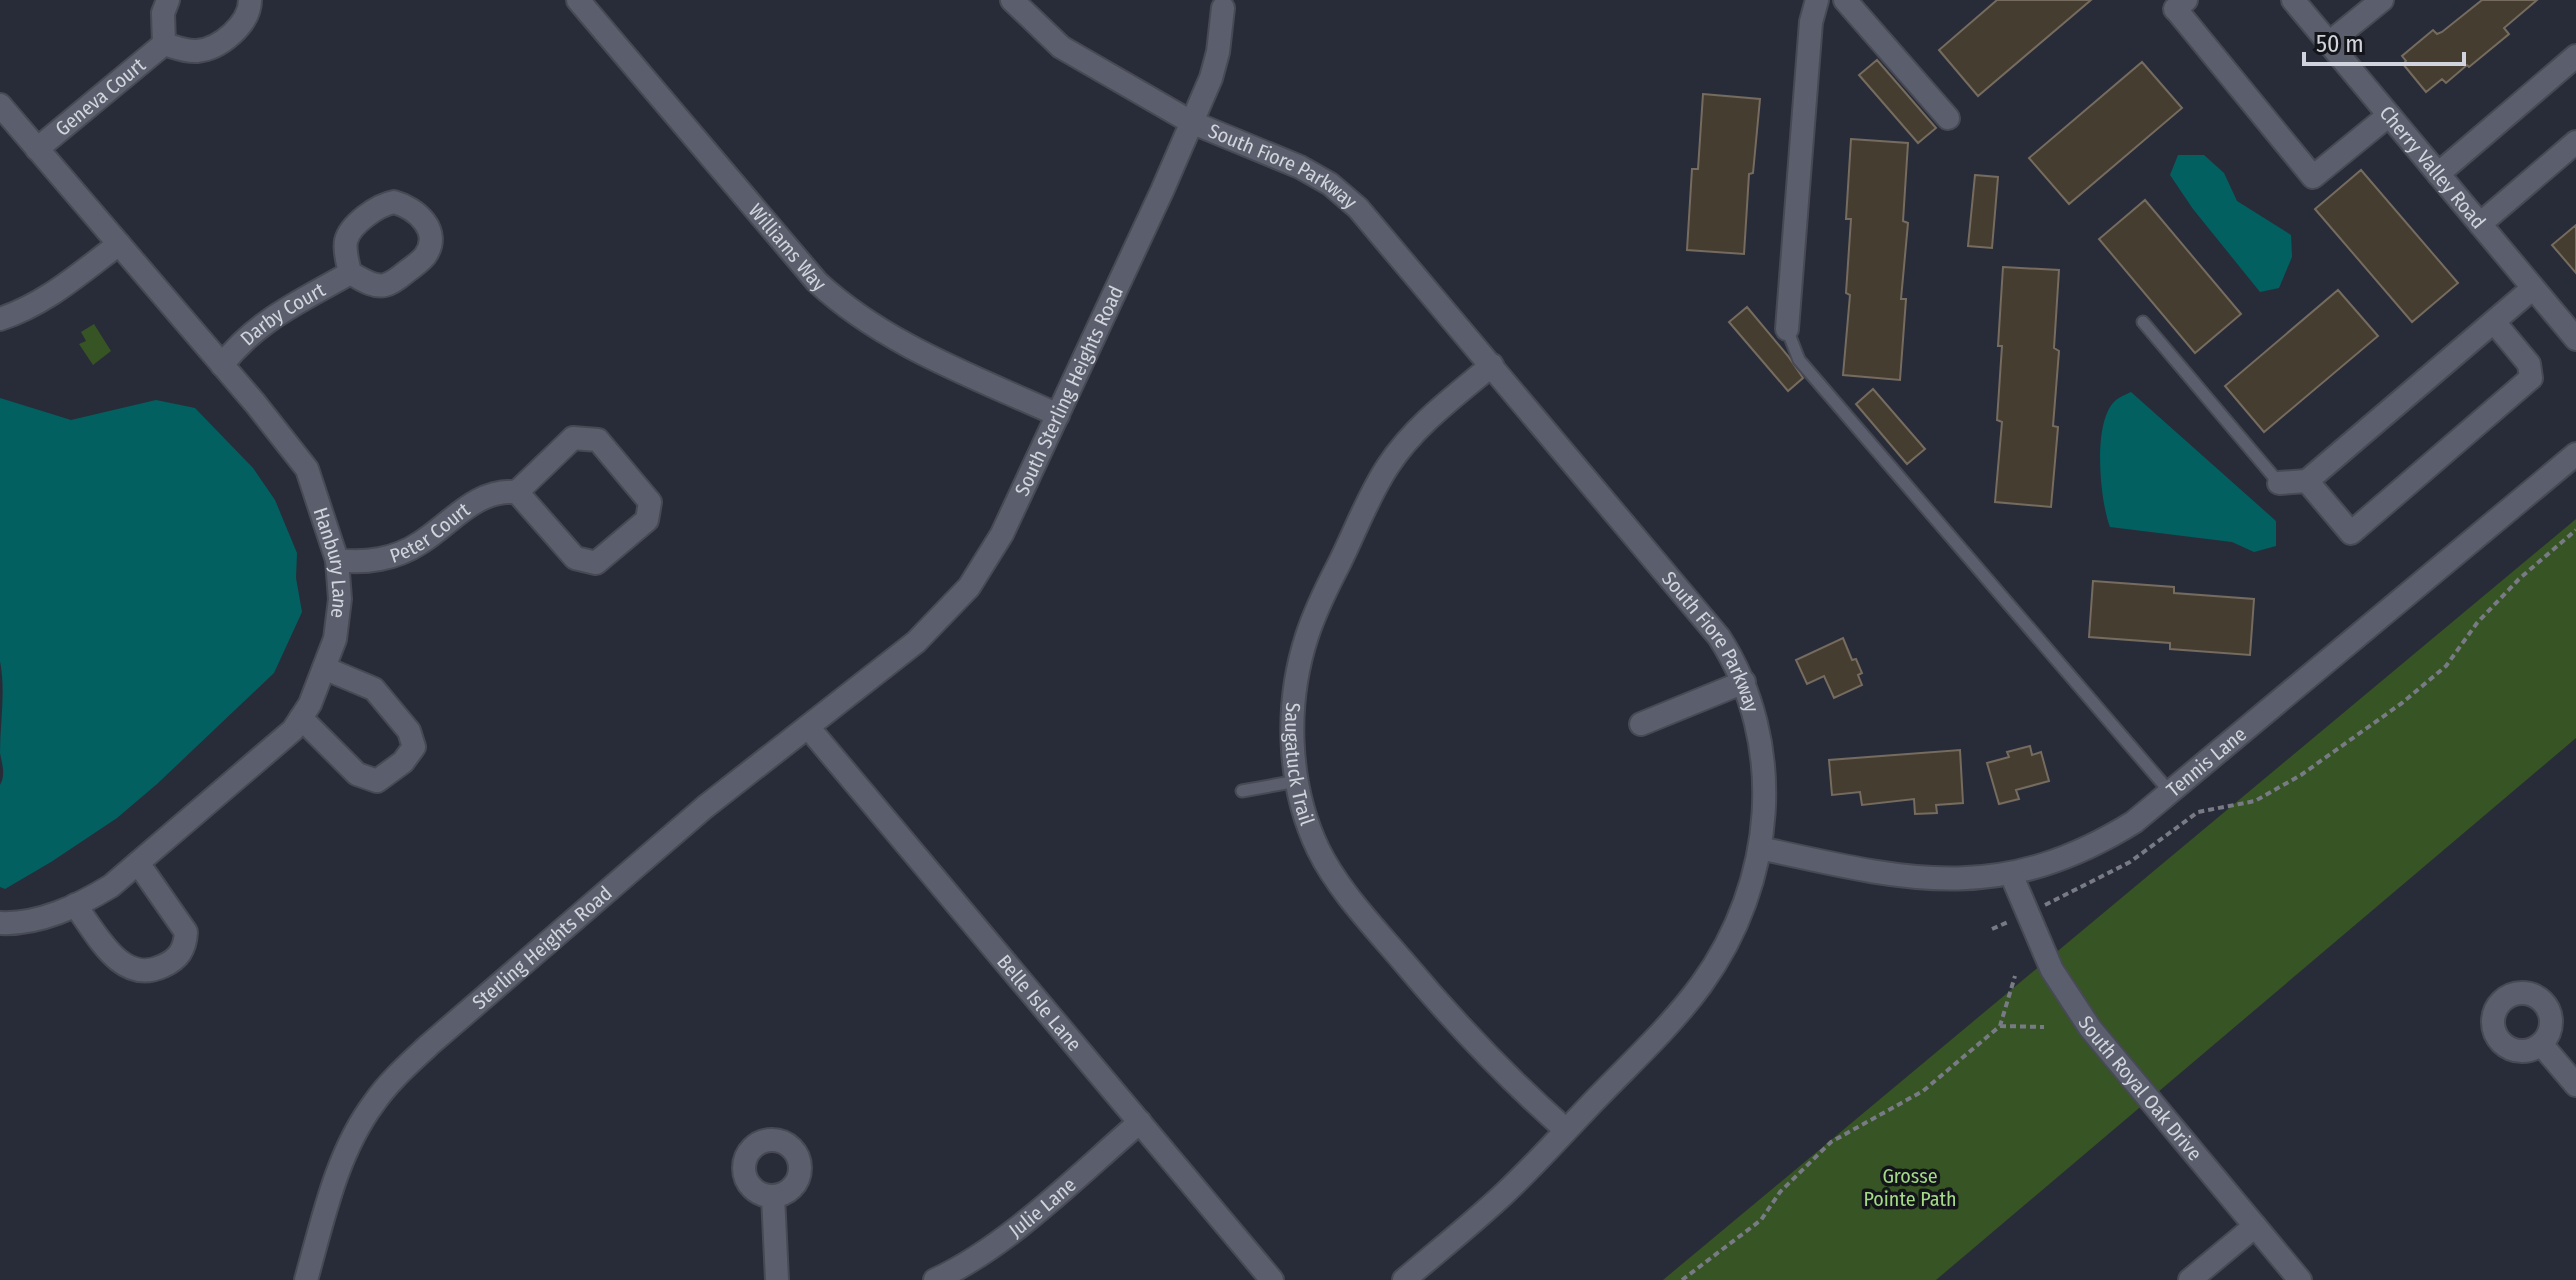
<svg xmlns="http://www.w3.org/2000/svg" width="2576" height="1280" viewBox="0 0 2576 1280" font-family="'Fira Sans Condensed',sans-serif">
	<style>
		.green { fill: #375424 }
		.water { fill: #036061 }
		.building { fill: #463d31; stroke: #756b5f; stroke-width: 2 }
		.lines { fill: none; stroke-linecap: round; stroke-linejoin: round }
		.lane-casing { stroke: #474a54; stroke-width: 15 }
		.street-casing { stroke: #474a54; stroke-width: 26 }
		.path { stroke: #787b85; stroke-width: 4; stroke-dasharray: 6 4; stroke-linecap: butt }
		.lane { stroke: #5b5f6d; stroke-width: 11 }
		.street { stroke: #5b5f6d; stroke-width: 22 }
		.labels { text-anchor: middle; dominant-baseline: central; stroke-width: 7; stroke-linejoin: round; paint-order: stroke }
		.street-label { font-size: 20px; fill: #d1d4dc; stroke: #13151a }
		.park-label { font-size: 20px; fill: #a4d986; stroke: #13151a }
	</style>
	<rect width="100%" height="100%" fill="#282c38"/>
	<path class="green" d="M94,324L111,351L93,365L79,344L86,341L81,332Z
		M2576,519V738L1936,1280H1663Z"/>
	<path class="water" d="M2178,155H2204L2224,173L2237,201L2291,235L2292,257L2279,288L2260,292L2193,209L2170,175Z
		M2131,392L2276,521V546L2254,552L2232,542L2110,527C2100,501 2092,422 2115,401C2119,397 2127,394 2131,392Z
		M0,398L71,420L156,400L195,408L253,468L275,500L297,553L296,578L302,612L274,673L157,784L117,818L51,862L5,889L0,887V785C6,775 2,764 0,753C0,722 6,692 0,661Z"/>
	<path class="building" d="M1997,0H2091L1978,96L1939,50Z
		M2482,0H2537L2504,28L2509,34L2469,67L2467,65L2446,83L2442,79L2426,92L2403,64L2406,61L2402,56L2433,30L2437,34L2442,32Z
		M1877,60L1936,128L1918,143L1859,75Z
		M2142,62L2182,108L2069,204L2029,158Z
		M1703,94L1760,99L1753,173L1749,174L1744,254L1687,250L1692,169H1698Z
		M1851,139L1908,143L1903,221L1908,223L1901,299H1906L1900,380L1843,375L1850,295L1846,293L1851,219H1846Z
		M2361,170L2458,283L2412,322L2315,209Z
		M1975,175L1998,177L1992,248L1968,246Z
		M2145,200L2241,314L2195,353L2099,239Z
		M2576,225V273L2552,245Z
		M2003,267L2059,270L2054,348L2059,351L2053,426L2058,427L2051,507L1995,502L2002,422L1997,420L2002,346H1998Z
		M2338,290L2378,336L2264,432L2225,386Z
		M1747,307L1788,356L1803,378L1788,391L1729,322Z
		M1873,389L1925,449L1907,464L1856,404Z
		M2093,581L2174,587V593L2254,599L2250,655L2170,649V643L2089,637Z
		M1843,638L1852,660L1856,659L1862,673L1858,675L1862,685L1834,698L1824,676L1807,684L1796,660Z
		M2030,746L2032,755L2041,752L2049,781L2016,790L2019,799L1999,804L1987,763L2009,757L2007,752Z
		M1960,750L1963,803L1936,805L1937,813L1915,814L1914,799L1862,805L1860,792L1832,795L1829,760Z"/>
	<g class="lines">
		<defs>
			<path id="lane" d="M2143,322L2279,483
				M1787,329L1799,360L2170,792
				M1242,791L1297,781"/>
			<g id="street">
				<path id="s1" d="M578,0L817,282C885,345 975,377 1058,415"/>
				<path id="s2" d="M1012,0L1061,47L1191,122L1300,167L1330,184L1358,208L1719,637C1788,744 1775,883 1701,985C1671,1026 1633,1061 1598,1097C1567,1129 1537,1163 1505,1193C1473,1223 1438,1251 1404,1280"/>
				<path d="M1845,0L1948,118"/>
				<path d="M2186,0L2175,9L2178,12L2313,177L2389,115"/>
				<path id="s3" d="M2293,0L2576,339"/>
				<path d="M2329,43L2382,0"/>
				<path d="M164,44C175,47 186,52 197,51C220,49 250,24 250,0"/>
				<path d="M164,44L163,13L168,0"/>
				<path id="s4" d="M0,105L255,403L307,469L337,560L340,599L335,639L310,704L293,730L111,886C78,906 39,925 0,923"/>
				<path id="s5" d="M37,149L164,44"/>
				<path d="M2438,174L2576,56"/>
				<path d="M394,202C416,208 443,231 425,256C420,262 413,267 406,272C400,277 393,283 385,285C373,288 360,278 350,273C348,263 344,252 346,241C350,224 378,205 394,202Z"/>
				<path d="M2480,224L2576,142"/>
				<path d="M0,319C46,304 80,273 119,244"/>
				<path d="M2494,322L2529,364L2531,378L2351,533L2307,481L2533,288"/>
				<path d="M1787,329L1811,22L1817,0"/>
				<path id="s6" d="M222,365C258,319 302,301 350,273"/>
				<path id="s7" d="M1492,365C1455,396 1414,426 1388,466C1368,496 1355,532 1339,564C1327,587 1315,611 1307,636C1285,703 1287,784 1318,849C1338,890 1373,926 1402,960C1453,1021 1506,1077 1566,1130"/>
				<path d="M2279,483L2307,481"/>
				<path id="s8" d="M337,560C365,564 396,559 420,543C452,523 475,489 517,492L575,558L596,563L647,520L650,502L598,440L573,438L517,492"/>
				<path d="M301,718L357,774L377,781L403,762L414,747L409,731L374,689L324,668"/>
				<path d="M1641,724L1744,682"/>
				<path id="s9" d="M808,727L1272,1280"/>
				<path id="s10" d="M1760,848C1905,880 1999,906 2134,822L2576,454"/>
				<path id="s11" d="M2011,874L2052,970L2090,1028L2300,1280"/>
				<path d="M75,905C97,934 121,986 163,966C179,959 185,949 186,932L138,863"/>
				<circle cx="2522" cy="1022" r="29"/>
				<path d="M2541,1044L2576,1085"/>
				<circle cx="772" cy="1168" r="28"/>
				<path d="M773,1196L777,1280"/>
				<path id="s12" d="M306,1280C323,1220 336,1154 374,1103C389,1081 410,1063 429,1045L705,807L916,642L969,587L1002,534L1162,191L1211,78L1218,52L1223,8"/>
				<path id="s13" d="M935,1280C1009,1246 1078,1175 1140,1122"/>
				<path d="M2190,1280L2255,1226"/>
			</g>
		</defs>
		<use href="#lane" class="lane-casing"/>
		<use href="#street" class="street-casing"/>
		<path class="path" d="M2045,905L2130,862L2198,812L2255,801L2301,775L2402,703L2446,666L2477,623L2519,579L2576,530
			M1992,929L2008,922
			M2000,1026L2044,1027
			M1682,1280L1761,1220L1780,1192L1831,1142L1923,1091L2000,1026L2015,976"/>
		<use href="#lane" class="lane"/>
		<use href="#street" class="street"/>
	</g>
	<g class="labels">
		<g class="street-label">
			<text stroke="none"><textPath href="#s5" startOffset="82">Geneva Court</textPath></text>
			<text stroke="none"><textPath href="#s2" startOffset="320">South Fiore Parkway</textPath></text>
			<text stroke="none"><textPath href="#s3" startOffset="218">Cherry Valley Road</textPath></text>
			<text stroke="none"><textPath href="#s1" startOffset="324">Williams Way</textPath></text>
			<text stroke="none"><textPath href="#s6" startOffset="80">Darby Court</textPath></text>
			<text stroke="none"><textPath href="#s12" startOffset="1200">South Sterling Heights Road</textPath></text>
			<text stroke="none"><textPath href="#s8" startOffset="100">Peter Court</textPath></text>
			<text stroke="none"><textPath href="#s4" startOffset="574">Hanbury Lane</textPath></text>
			<text stroke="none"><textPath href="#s2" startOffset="968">South Fiore Parkway</textPath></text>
			<text stroke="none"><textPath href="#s10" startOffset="482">Tennis Lane</textPath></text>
			<text stroke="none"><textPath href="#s7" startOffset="464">Saugatuck Trail</textPath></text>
			<text stroke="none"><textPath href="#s12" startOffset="420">Sterling Heights Road</textPath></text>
			<text stroke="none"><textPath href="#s9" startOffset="360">Belle Isle Lane</textPath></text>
			<text stroke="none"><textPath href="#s11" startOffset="252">South Royal Oak Drive</textPath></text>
			<text stroke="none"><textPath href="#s13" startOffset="130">Julie Lane</textPath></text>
		</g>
		<g class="park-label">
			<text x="1910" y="1176">Grosse<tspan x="1910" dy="23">Pointe Path</tspan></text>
		</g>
	</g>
	<path d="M2304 52v12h160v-12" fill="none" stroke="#d1d4dc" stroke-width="4"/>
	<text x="2316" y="52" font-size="24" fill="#d1d4dc" stroke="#13151a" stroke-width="6" paint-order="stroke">50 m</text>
</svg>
